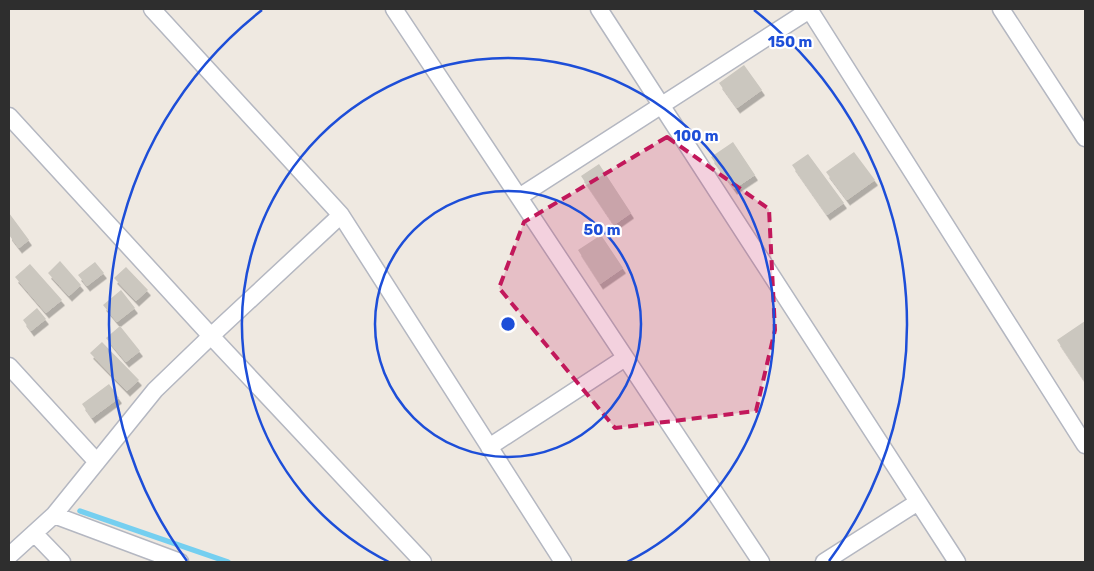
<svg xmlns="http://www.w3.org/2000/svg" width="1094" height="571" viewBox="0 0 1094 571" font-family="Rubik,sans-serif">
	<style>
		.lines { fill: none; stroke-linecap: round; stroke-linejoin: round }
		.stream { stroke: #75cff0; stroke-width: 5.5 }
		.building { fill: #cbc7bf; filter: url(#shadow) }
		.street-casing { stroke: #b4b7c1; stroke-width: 19 }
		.street { stroke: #fff; stroke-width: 16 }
		.marked { fill: #c2185b; fill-opacity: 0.2; stroke: #c2185b; stroke-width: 4; stroke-dasharray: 10 6; stroke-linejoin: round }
		.ring { fill: none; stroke: #1d4ed8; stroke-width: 2.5 }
		.centre { fill: #1d4ed8; stroke: #fff; stroke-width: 2.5 }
		.ring-label { font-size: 15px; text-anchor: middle; font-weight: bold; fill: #1d4ed8; stroke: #fff; stroke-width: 4.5; stroke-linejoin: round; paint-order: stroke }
	</style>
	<defs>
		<filter id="shadow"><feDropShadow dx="3" dy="5.5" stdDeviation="0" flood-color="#0004"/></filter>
	</defs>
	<rect width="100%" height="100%" fill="#efe9e1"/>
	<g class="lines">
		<path class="stream" d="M80,511L228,562"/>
	</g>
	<path class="building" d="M744,65L762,90L737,108L719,83Z
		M733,142L755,175L734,189L711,157Z
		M854,152L875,180L847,200L826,172Z
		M808,154L844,203L827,215L792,165Z
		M599,164L631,213L614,225L581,176Z
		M9,213L29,240L19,248L9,235Z
		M601,235L623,268L600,284L578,250Z
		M60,261L81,285L69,296L48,273Z
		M95,262L104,273L87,286L78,275Z
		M30,264L62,300L46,313L15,277Z
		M126,267L148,290L136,301L114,278Z
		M121,290L135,308L117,322L103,305Z
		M37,308L46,319L31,331L23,320Z
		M1085,321V382L1057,340Z
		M120,326L140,351L126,362L106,338Z
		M102,342L139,380L127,391L90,353Z
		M109,384L119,398L92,418L82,404Z"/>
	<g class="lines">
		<defs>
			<path id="street" d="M152,9L341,215L563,562
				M394,9L761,562
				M599,9L957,562
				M809,9L1085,445
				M1001,9L1085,138
				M9,116L211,336L423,562
				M519,197L811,9
				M9,366L97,462
				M489,447L625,358
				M54,515L180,562
				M34,533L62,562
				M9,556L54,515L155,390L211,336L341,215
				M824,562L918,502"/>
		</defs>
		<use href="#street" class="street-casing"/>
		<use href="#street" class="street"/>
	</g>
	<path class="marked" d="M667,137L769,209L775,330L756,411L615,428L499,288L524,222Z"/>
	<g class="ring">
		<circle cx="508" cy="324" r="133"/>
		<path d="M389 562A266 266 0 1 1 627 562"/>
		<path d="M187 561A399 399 0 0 1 262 10M754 10A399 399 0 0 1 829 561"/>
	</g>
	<circle cx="508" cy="324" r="8" class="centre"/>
	<g class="ring-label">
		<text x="790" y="47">150 m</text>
		<text x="696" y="141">100 m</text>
		<text x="602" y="235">50 m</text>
	</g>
	<rect width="1094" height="571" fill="none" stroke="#2e2e2e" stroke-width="20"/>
</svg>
